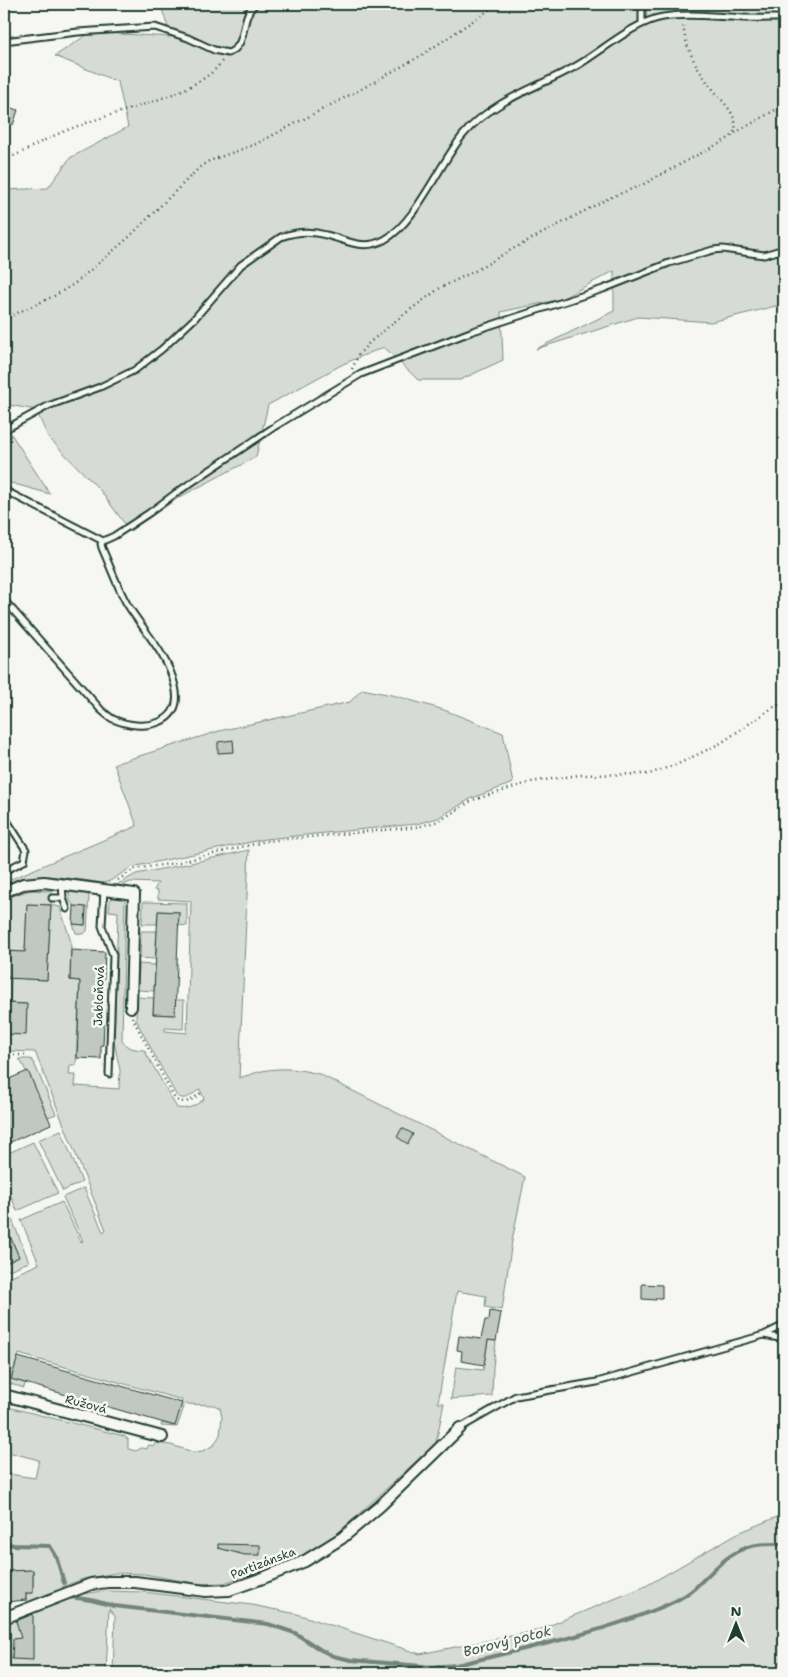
<svg xmlns="http://www.w3.org/2000/svg" width="788" height="1677" viewBox="0 0 788 1677" font-family="'Shantell Sans',sans-serif">
	<style>
		.green { fill: #d6dbd6; stroke: #7a8c85 }
		.lines { fill: none; stroke-linecap: round; stroke-linejoin: round }
		.stream { stroke: #72847d; stroke-width: 4 }
		.building { fill: #c1c8c3; stroke: #1f3d34 }
		.lane-casing { stroke: #1f3d34; stroke-width: 9 }
		.street-casing { stroke: #1f3d34; stroke-width: 14 }
		.path { stroke: #1f3d34; stroke-width: 2.5; stroke-dasharray: 1 4; stroke-linecap: butt }
		.lane { stroke: #f6f6f2; stroke-width: 5 }
		.street { stroke: #f6f6f2; stroke-width: 10 }
		.labels { text-anchor: middle; dominant-baseline: central; stroke-width: 5; stroke-linejoin: round; paint-order: stroke }
		.street-label { font-size: 12px; fill: #1f3d34; stroke: #f6f6f2 }
		.water-label { font-size: 14px; font-style: italic; fill: #425a52; stroke: #f6f6f2 }
	</style>
	<rect width="100%" height="100%" fill="#f6f6f2"/>
	<filter id="ink" filterUnits="userSpaceOnUse"><feTurbulence type="fractalNoise" baseFrequency=".02" numOctaves="2"/><feDisplacementMap in="SourceGraphic" scale="10" xChannelSelector="R" yChannelSelector="G"/><feConvolveMatrix kernelMatrix="1 2 1 2 8 2 1 2 1" color-interpolation-filters="sRGB"/></filter>
	<g filter="url(#ink)">
		<path class="green" d="M158,4H784V304L711,322L638,317L536,349L614,311V271L561,299L501,312L503,360L460,380H418L384,347L343,364L268,405L256,457L178,498L130,531L100,490L48,437L36,410L4,404V190L48,188L70,158L128,127L118,82L55,56L91,32L171,37L161,6Z
			M4,423L50,494L4,481Z
			M362,689L396,696L444,710L503,733L513,783L472,798L438,818L416,824L265,839L132,867L110,881L103,883C68,878 38,871 4,885V882L137,826L114,764L219,731L350,702Z
			M249,850L239,1078C246,1076 254,1073 262,1071C282,1067 299,1069 319,1074L525,1177L512,1241L502,1310L485,1307L486,1296L457,1291L438,1403H444L436,1443L338,1533L312,1551L280,1565L224,1583L199,1584L144,1574L116,1573L83,1579L62,1587L63,1589L26,1603V1593H33V1570L6,1571L4,1611V1483L9,1474L35,1478L39,1460L4,1451V1406L124,1436L128,1439V1449L136,1451L141,1448L147,1449L148,1445L155,1446V1443L171,1445L193,1452L203,1451L214,1445L220,1435L222,1417L220,1408L214,1405L185,1404L177,1427L161,1426L162,1423L175,1426L182,1400L19,1354L11,1379L25,1383L24,1388L4,1382V1279L39,1264L21,1220L62,1202L81,1242L83,1241L63,1197L84,1188L103,1232L106,1230L35,1052L9,1051L8,1049L9,1034L27,1004L10,1003L12,958H25V979L47,980L51,905L27,904L25,952L6,951L4,1003V899L30,890L52,891L51,905L60,907L71,942L70,980L80,981L76,1065H70L69,1075H76L75,1086L119,1089L120,1070L114,1042L118,912L109,911L110,901L114,896L123,897L125,898L122,1040C126,1049 135,1049 144,1050L177,1108C188,1110 195,1106 204,1099L200,1089C192,1094 186,1103 176,1095L139,1026L136,1019L137,997L154,998L153,1014L174,1015L175,1000H184L183,1029L165,1028V1031L187,1033L191,901L158,899V891L154,890L158,883L130,882L121,886H115L136,874L177,866Z
			M72,890L85,892L89,896L87,931L83,934L76,933L73,924L85,925V907L74,906L70,901L69,892Z
			M143,902L187,903V926L178,925L179,912L158,911L157,924H142Z
			M141,931H157L155,959L140,958Z
			M139,964L155,965L154,991L138,990Z
			M19,1059H31L34,1063L56,1114L48,1117L22,1063Z
			M61,1130L82,1182L63,1191L38,1140Z
			M33,1142L58,1193L17,1211L4,1179V1155Z
			M4,1199L29,1262L4,1272V1264L19,1257L4,1222Z
			M488,1340L496,1341L493,1367L492,1396L451,1399L456,1367L483,1370Z
			M784,1514V1673H113L115,1616L109,1609L106,1673H6L4,1663V1623L67,1595L108,1591L143,1592L252,1605L297,1614L420,1654L536,1631L646,1586L736,1534Z"/>
		<g class="lines">
			<path class="stream" d="M4,1542L13,1545L50,1546L56,1556L64,1583
				M70,1597L91,1600L114,1606L268,1624L295,1633L321,1650L333,1656L351,1660L433,1667L456,1665C523,1649 594,1635 657,1609C672,1603 688,1596 699,1584C713,1571 725,1556 743,1549C755,1543 771,1544 784,1544"/>
		</g>
		<path class="building" d="M8,107L18,110L13,125L4,122V110L6,111Z
			M233,740L234,752L218,753V742Z
			M27,904L51,905L47,980L5,978L6,951L25,952Z
			M74,906L86,907L85,925L73,924Z
			M158,911L179,912L175,1015L153,1014Z
			M71,950L105,952L102,1024H104L103,1045H101V1059L77,1058L80,981L70,980Z
			M4,1003L27,1004L26,1035L4,1034Z
			M28,1071L51,1124L4,1145V1081Z
			M402,1128L413,1134L408,1144L397,1137Z
			M4,1222L19,1257L4,1264Z
			M642,1284L662,1285V1298H656V1300L642,1299Z
			M490,1311L501,1313L496,1341L488,1340L484,1365L461,1361L462,1351L457,1350L459,1336L481,1339L485,1320H489Z
			M18,1357L182,1403L175,1426L11,1379Z
			M218,1544L260,1545V1555H245L218,1548Z
			M33,1570V1593H26V1600L6,1602V1571Z
			M33,1614V1660L12,1659L13,1639L21,1638L16,1621Z"/>
		<g class="lines">
			<defs>
				<path id="lane" d="M642,24V4
					M4,41L78,32L155,27L188,38L214,50L228,53C249,46 239,17 255,4
					M4,430L48,406L100,387L135,370L162,349L194,319L241,265L281,237C295,232 312,231 326,235C347,240 362,251 384,240C415,224 440,163 463,135C492,100 540,87 578,65C603,50 636,21 663,17C686,13 709,16 731,17C749,19 767,18 784,18
					M4,490L103,541
					M4,600L101,710C105,713 109,717 113,719C141,732 185,726 175,686C168,655 143,630 127,604C117,586 110,566 102,548L101,544L103,541L114,536L149,513L176,493L277,425L361,374L473,331L603,289L669,263L713,250L723,249L764,255L784,249
					M4,816L26,850L24,861L4,871
					M62,884L63,898L67,909
					M104,890L102,926L113,955L109,1074
					M52,898H63
					M784,1325L764,1335L784,1339
					M460,1428L516,1396L597,1382L764,1335"/>
				<path id="street" d="M4,892L23,884L44,882L134,894L131,1007
					M4,1395L162,1437
					M4,1618L91,1584L108,1582H135L206,1591L229,1590L263,1578L305,1561L342,1538L380,1506L460,1428"/>
			</defs>
			<use href="#lane" class="lane-casing"/>
			<use href="#street" class="street-casing"/>
			<path class="path" d="M735,133L777,109L784,106
				M4,159C17,156 27,149 39,143C52,136 67,130 81,125C115,111 206,93 223,59
				M4,319L54,296L74,284L127,239L200,167L209,161L256,144L367,86L422,55L498,4
				M352,369L359,354L369,343L399,318L440,288L477,270L509,251L609,198L642,185L731,137C735,131 737,125 734,119C731,109 722,101 716,93C699,73 685,50 683,23
				M118,880L134,869L176,863L266,841L417,827L439,821L473,800L531,782L579,775L649,774L678,764L721,743L772,708L784,702
				M132,1017L175,1099C186,1106 193,1099 202,1092
				M4,1055H28"/>
			<use href="#lane" class="lane"/>
			<use href="#street" class="street"/>
		</g>
	</g>
	<g class="labels">
		<g class="street-label">
			<text transform="translate(99 996) rotate(-88)">Jabloňová</text>
			<text transform="translate(86 1404) rotate(15)">Ružová</text>
			<text transform="translate(263 1563) rotate(-21)">Partizánska</text>
		</g>
		<g class="water-label">
			<text transform="translate(507 1641) rotate(-14)">Borový potok</text>
		</g>
	</g>
	<rect width="788" height="1677" fill="none" stroke="#f6f6f2" stroke-width="20"/>
	<rect x="10" y="10" width="768" height="1657" fill="none" stroke="#1f3d34" stroke-width="2" filter="url(#ink)"/>
	<g transform="translate(736 1624)" stroke="#f6f6f2" stroke-width="4" paint-order="stroke">
	<path d="M0-4L9 19L0 12L-9 19Z" fill="#1f3d34"/>
	<text y="-8" font-size="14" font-weight="bold" text-anchor="middle" fill="#1f3d34">N</text>
	</g>
</svg>
